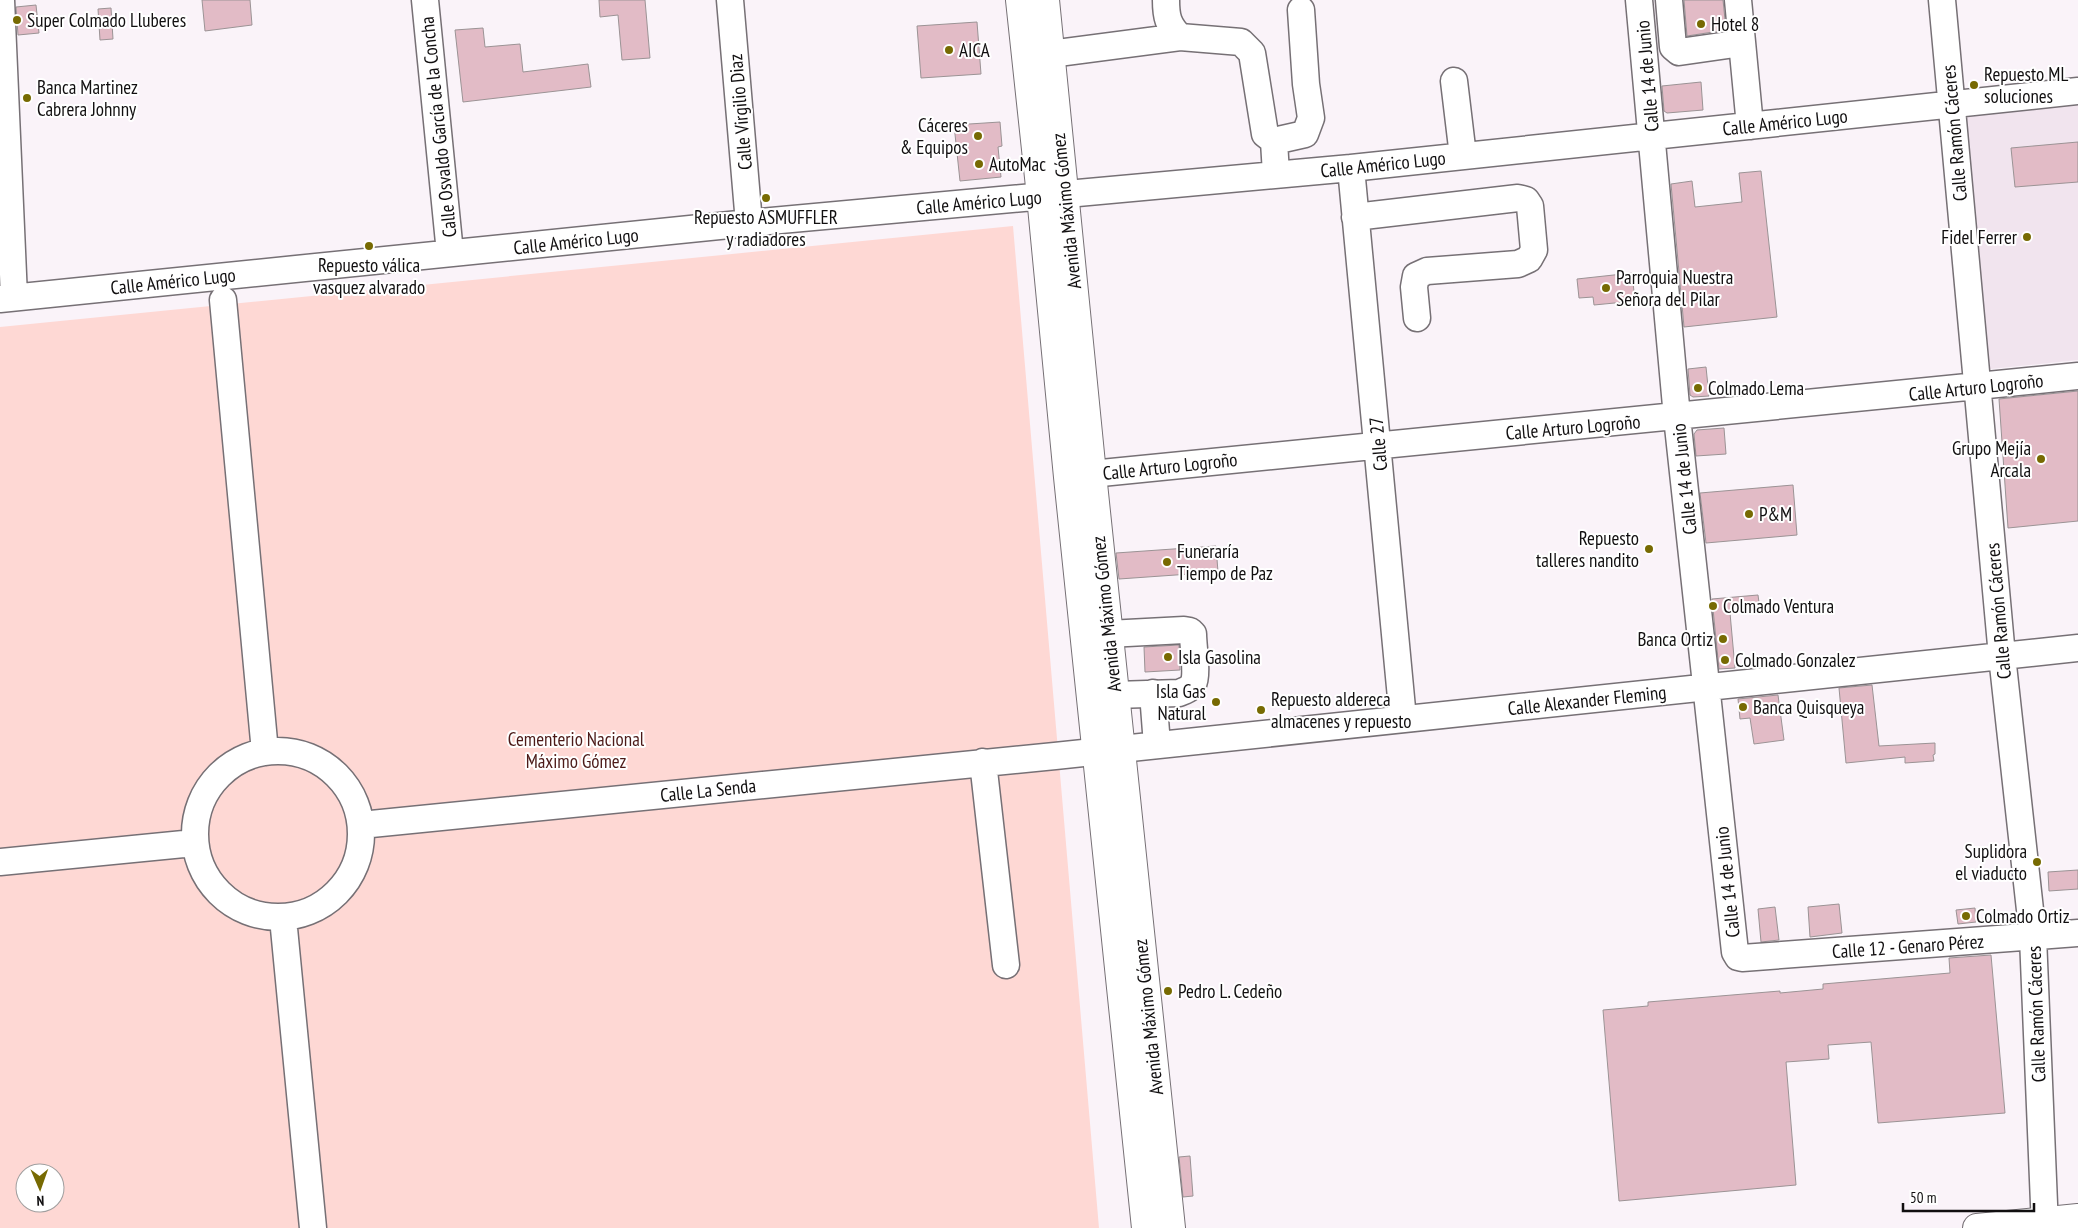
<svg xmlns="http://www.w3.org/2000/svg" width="2078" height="1228" viewBox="0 0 2078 1228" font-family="'PT Sans Narrow',sans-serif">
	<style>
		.built { fill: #f1e4ee }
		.green { fill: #fed8d4; fill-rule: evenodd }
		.building { fill: #e2bbc6; stroke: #9b9395 }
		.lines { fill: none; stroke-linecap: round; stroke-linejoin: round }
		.minor-casing { stroke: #767075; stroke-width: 29 }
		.major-casing { stroke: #767075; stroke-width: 30 }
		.minor { stroke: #fff; stroke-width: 26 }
		.major { stroke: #fff; stroke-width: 28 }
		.poi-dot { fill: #776a02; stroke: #fff; stroke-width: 2 }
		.labels { text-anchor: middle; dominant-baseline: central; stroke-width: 4; stroke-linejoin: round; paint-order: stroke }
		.poi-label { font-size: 19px; fill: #110f10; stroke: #fff; text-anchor: start }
		.street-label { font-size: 19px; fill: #110f10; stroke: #fff }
		.park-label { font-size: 19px; fill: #4c1a18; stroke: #fff }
	</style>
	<rect width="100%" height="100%" fill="#faf3f9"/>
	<path class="built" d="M2078,103V360L1990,369L1963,114Z"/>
	<path class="green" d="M1013,226L1099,1228H0V327ZM25,1173H55V1203H25Z"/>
	<path class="building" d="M202,0H250L252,25L205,31Z
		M599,0H645L650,58L622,60L618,15L600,17Z
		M1684,0H1723L1726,30L1687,36Z
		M36,5L39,33L18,35L16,7Z
		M111,8L113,39L100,40L98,9Z
		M977,22L981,74L921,78L917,26Z
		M483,28L485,47L520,44L523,72L588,64L591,87L463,102L455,30Z
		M1701,82L1703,110L1667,113L1664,111L1662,86Z
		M1000,122L1002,146L998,147L1001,177L960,181L954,125Z
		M2078,142V182L2015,187L2011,148Z
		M1761,171L1777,317L1684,327L1671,184L1692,181L1695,207L1742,202L1739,173Z
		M1632,273L1635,301L1594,305L1593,297L1579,298L1577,279Z
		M1706,367L1709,396L1693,397L1690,395L1688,369Z
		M2078,391V521L2008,528L1999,399Z
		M1724,428L1726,454L1696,456L1694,434L1697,430Z
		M1793,485L1797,535L1706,543L1700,493Z
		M1216,546L1218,572L1119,579L1116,553Z
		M1758,595L1760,610L1730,613L1735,668L1719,669L1712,599Z
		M1179,645L1180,670L1145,672L1144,647Z
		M1872,685L1879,746L1935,743V754L1933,755L1934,761L1905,763V757L1846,763L1839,688Z
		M1778,695L1784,740L1754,744L1750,718L1740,719L1738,699Z
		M2078,870V889L2049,891L2048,872Z
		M1839,904L1842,933L1810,937L1808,907Z
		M1775,907L1779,940L1761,942L1758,909Z
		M1975,908L1976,922L1958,924L1956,910Z
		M1991,955L2005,1113L1878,1123L1871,1042L1828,1045L1829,1059L1786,1062L1796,1185L1619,1201L1603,1010L1648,1006V1002L1780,991V993L1823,989V984L1950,973L1949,958Z
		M1190,1156L1193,1196L1183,1197L1179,1157Z"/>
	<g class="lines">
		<defs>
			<path id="minor" d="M1,0L14,297
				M425,0L450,253
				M730,0L749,223
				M1166,0C1166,17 1168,25 1180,37L1241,42L1252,53L1265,134L1274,141L1276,174
				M1639,0L1677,417L1735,952L1738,957L1742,958L2078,933
				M1669,0L1673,47L1679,52L1742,43
				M1738,0L1750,126
				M1942,0L2002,656L2033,937L2045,1228
				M1050,54L1180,37
				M1454,81L1463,156
				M1274,141L1305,134L1311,118L1306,84L1301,10
				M1351,168L1403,719
				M1355,217L1518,198L1526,200L1530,206L1534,250L1529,259L1518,264L1427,271L1416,276L1414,287L1417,318
				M0,299L749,223L1351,168L2078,91
				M223,300L265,752
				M1071,476L2078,376
				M1108,634L1184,630L1190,631L1193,634C1193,646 1198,675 1193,684C1190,689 1184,691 1179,693L1115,695
				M1153,693L1157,745
				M195 834a83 83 0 1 1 166 0a83 83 0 1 1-166 0Z
				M983,762L1006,965
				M361,825L1055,756L2078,648
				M0,862L194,843
				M283,918L313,1228"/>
			<path id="major" d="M1020,0L1041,196L1068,477L1146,1228
				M1045,0L1092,474L1171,1228
				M1977,1228L2078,1218"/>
		</defs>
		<use href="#minor" class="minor-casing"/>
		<use href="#major" class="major-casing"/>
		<use href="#minor" class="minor"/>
		<use href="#major" class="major"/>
	</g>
	<g class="poi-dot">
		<circle cx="17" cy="20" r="5"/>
		<circle cx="1701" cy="24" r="5"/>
		<circle cx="949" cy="50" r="5"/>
		<circle cx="1974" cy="85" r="5"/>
		<circle cx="27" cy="98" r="5"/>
		<circle cx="978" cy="136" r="5"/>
		<circle cx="979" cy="164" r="5"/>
		<circle cx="766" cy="198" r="5"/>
		<circle cx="2027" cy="237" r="5"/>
		<circle cx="369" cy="246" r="5"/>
		<circle cx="1606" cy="288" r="5"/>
		<circle cx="1698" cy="388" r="5"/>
		<circle cx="2041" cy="459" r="5"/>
		<circle cx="1749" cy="514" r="5"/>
		<circle cx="1649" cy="549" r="5"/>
		<circle cx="1167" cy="562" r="5"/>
		<circle cx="1713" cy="606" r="5"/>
		<circle cx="1723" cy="639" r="5"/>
		<circle cx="1168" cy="657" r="5"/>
		<circle cx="1725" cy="660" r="5"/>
		<circle cx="1216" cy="702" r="5"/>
		<circle cx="1743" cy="707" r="5"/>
		<circle cx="1261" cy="710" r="5"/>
		<circle cx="2037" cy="862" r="5"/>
		<circle cx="1966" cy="916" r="5"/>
		<circle cx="1168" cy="991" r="5"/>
	</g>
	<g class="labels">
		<g class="poi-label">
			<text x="27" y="20">Super Colmado Lluberes</text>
			<text x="1711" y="24">Hotel 8</text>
			<text x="959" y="50">AICA</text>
			<text x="1984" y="74">Repuesto ML<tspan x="1984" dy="22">soluciones</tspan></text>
			<text x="37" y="87">Banca Martinez<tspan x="37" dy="22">Cabrera Johnny</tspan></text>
			<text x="968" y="125" text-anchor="end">Cáceres<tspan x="968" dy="22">&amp; Equipos</tspan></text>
			<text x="989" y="164">AutoMac</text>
			<text x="766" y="217" text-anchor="middle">Repuesto ASMUFFLER<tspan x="766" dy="22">y radiadores</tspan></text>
			<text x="2017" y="237" text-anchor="end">Fidel Ferrer</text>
			<text x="369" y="265" text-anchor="middle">Repuesto válica<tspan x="369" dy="22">vasquez alvarado</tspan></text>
			<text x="1616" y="277">Parroquia Nuestra<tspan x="1616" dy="22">Señora del Pilar</tspan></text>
			<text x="1708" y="388">Colmado Lema</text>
			<text x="2031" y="448" text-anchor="end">Grupo Mejía<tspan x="2031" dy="22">Arcala</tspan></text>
			<text x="1759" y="514">P&amp;M</text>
			<text x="1639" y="538" text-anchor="end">Repuesto<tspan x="1639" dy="22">talleres nandito</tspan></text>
			<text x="1177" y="551">Funeraría<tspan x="1177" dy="22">Tiempo de Paz</tspan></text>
			<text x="1723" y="606">Colmado Ventura</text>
			<text x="1713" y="639" text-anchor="end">Banca Ortiz</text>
			<text x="1178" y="657">Isla Gasolina</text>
			<text x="1735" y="660">Colmado Gonzalez</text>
			<text x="1206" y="691" text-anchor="end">Isla Gas<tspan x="1206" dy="22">Natural</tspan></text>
			<text x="1271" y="699">Repuesto aldereca<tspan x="1271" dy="22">almacenes y repuesto</tspan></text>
			<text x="1753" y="707">Banca Quisqueya</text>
			<text x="2027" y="851" text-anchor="end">Suplidora<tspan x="2027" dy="22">el viaducto</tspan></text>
			<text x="1976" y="916">Colmado Ortiz</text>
			<text x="1178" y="991">Pedro L. Cedeño</text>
		</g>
		<g class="street-label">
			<text transform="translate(1647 76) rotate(-95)">Calle 14 de Junio</text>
			<text transform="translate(740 112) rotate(-95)">Calle Virgilio Diaz</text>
			<text transform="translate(1785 122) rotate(-6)">Calle Américo Lugo</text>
			<text transform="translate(438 127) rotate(-96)">Calle Osvaldo García de la Concha</text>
			<text transform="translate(1954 133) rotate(-95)">Calle Ramón Cáceres</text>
			<text transform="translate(1383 164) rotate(-6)">Calle Américo Lugo</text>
			<text transform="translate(979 202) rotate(-5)">Calle Américo Lugo</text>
			<text transform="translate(1066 211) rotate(-96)">Avenida Máximo Gómez</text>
			<text transform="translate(576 241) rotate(-6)">Calle Américo Lugo</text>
			<text transform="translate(173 281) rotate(-6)">Calle Américo Lugo</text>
			<text transform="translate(1976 387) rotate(-6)">Calle Arturo Logroño</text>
			<text transform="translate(1573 427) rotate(-5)">Calle Arturo Logroño</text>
			<text transform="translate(1378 444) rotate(-95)">Calle 27</text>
			<text transform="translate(1170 466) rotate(-6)">Calle Arturo Logroño</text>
			<text transform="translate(1684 479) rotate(-96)">Calle 14 de Junio</text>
			<text transform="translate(1998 611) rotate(-95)">Calle Ramón Cáceres</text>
			<text transform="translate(1106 614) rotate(-96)">Avenida Máximo Gómez</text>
			<text transform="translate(1587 700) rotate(-6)">Calle Alexander Fleming</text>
			<text transform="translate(708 790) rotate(-6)">Calle La Senda</text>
			<text transform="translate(1727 882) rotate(-96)">Calle 14 de Junio</text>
			<text transform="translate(1908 946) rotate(-4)">Calle 12 - Genaro Pérez</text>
			<text transform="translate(2036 1014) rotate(-92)">Calle Ramón Cáceres</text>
			<text transform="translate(1148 1017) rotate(-96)">Avenida Máximo Gómez</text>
		</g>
		<g class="park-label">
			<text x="576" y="739">Cementerio Nacional<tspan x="576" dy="22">Máximo Gómez</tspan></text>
		</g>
	</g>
	<g transform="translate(40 1188) rotate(178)"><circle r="24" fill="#ffffff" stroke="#a09f9f"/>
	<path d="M0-4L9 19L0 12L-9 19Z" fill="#776a02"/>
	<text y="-8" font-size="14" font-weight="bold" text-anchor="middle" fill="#110f10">N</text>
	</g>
	<path d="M1903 1203v8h131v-8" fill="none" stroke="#110f10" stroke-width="2.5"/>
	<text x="1910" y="1203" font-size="15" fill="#110f10" stroke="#ffffff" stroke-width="4" paint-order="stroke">50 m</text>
</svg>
